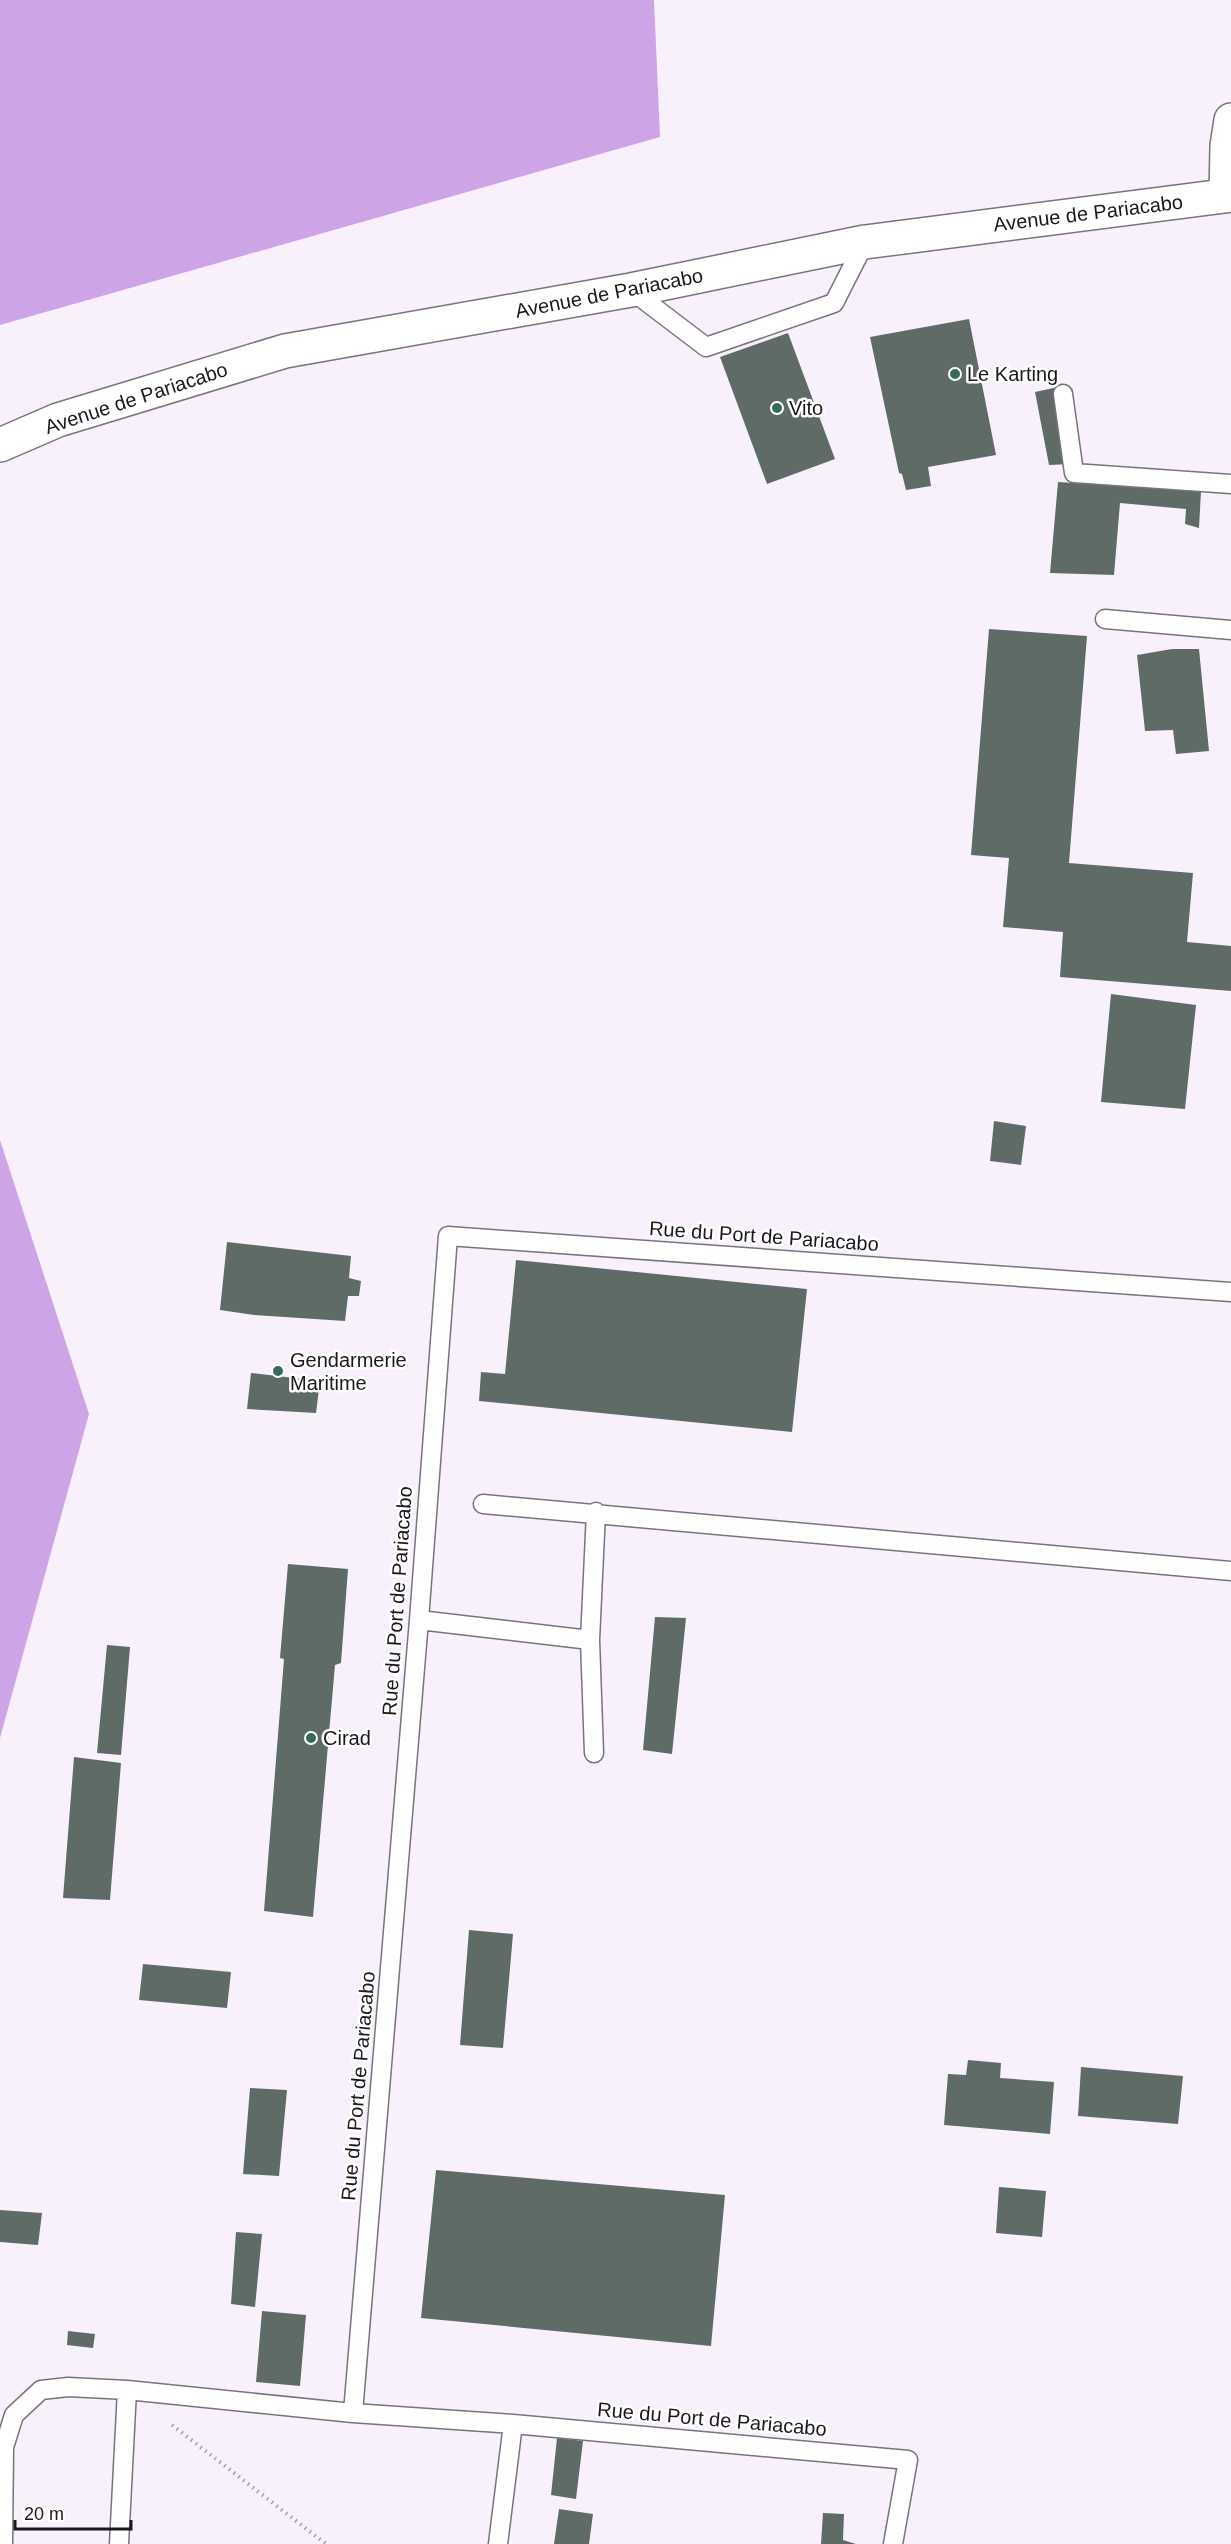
<svg xmlns="http://www.w3.org/2000/svg" width="1231" height="2544" viewBox="0 0 1231 2544" font-family="Helvetica,sans-serif">
	<style>
		.forest { fill: #cda4e6 }
		.building { fill: #5f6b66 }
		.lines { fill: none; stroke-linecap: round; stroke-linejoin: round }
		.service-casing { stroke: #79737d; stroke-width: 21 }
		.secondary-casing { stroke: #79737d; stroke-width: 36 }
		.path { stroke: #a39ea6; stroke-width: 4; stroke-dasharray: 1.5 4.5; stroke-linecap: butt }
		.service { stroke: #fff; stroke-width: 18 }
		.secondary { stroke: #fff; stroke-width: 33 }
		.poi-dot { fill: #306e5b; stroke: #fff; stroke-width: 2 }
		.labels { text-anchor: middle; dominant-baseline: central; stroke-width: 5; stroke-linejoin: round; paint-order: stroke }
		.street-label { font-size: 20px; fill: #1b181c; stroke: #fff }
		.poi-label { font-size: 20px; fill: #1b181c; stroke: #fff; text-anchor: start }
	</style>
	<rect width="100%" height="100%" fill="#f8f1fc"/>
	<path class="forest" d="M0,0H654L660,137L0,325Z
		M0,1140L89,1414L0,1738Z"/>
	<path class="building" d="M969,319L996,455L928,467L931,486L906,490L902,474L899,473L870,337Z
		M788,333L835,459L767,484L720,357Z
		M1058,387L1070,464L1049,465L1035,392Z
		M1058,482L1201,491L1199,528L1185,524L1186,509L1120,503L1114,575L1050,573Z
		M989,629L1087,636L1069,863L1193,873L1187,942L1231,946V991L1060,977L1063,932L1003,927L1009,858L971,855Z
		M1172,649H1199L1209,751L1176,754L1173,730L1145,731L1137,655Z
		M1111,994L1196,1005L1185,1109L1101,1102Z
		M994,1121L1026,1126L1021,1165L990,1161Z
		M227,1242L351,1256L349,1278L361,1281L359,1296H348L345,1321L254,1315L220,1310Z
		M516,1260L807,1289L792,1432L479,1401L481,1372L505,1374Z
		M251,1373L320,1381L316,1413L247,1409Z
		M288,1564L348,1569L341,1663L335,1665L313,1917L264,1911L284,1659L280,1658Z
		M655,1617L686,1618L672,1754L643,1750Z
		M107,1645L130,1647L121,1755L97,1753Z
		M74,1757L121,1763L110,1900L63,1898Z
		M469,1930L513,1934L503,2048L460,2045Z
		M143,1964L231,1972L227,2008L139,2000Z
		M968,2060L1001,2063L1000,2078L1054,2082L1050,2134L944,2125L948,2074L966,2075Z
		M1081,2067L1183,2076L1178,2124L1078,2116Z
		M250,2088L287,2090L279,2176L243,2174Z
		M436,2170L725,2195L711,2346L421,2318Z
		M999,2187L1046,2191L1042,2237L996,2233Z
		M0,2210L42,2213L38,2245L0,2242Z
		M236,2232L262,2234L255,2307L231,2304Z
		M262,2311L306,2315L300,2386L256,2382Z
		M68,2331L95,2334L93,2348L67,2345Z
		M557,2438L583,2441L576,2499L551,2495Z
		M559,2509L593,2514L589,2544H554Z
		M823,2513L844,2514L843,2540L856,2544H821Z"/>
	<g class="lines">
		<defs>
			<path id="service" d="M631,290L706,347L834,303L865,242
				M1063,394L1074,473L1231,484
				M1105,619L1231,630
				M483,1504L1231,1571
				M419,1620L590,1640
				M594,1753L590,1640L596,1512
				M3,2544L4,2447L14,2415L41,2390L68,2387L127,2390L353,2413
				M119,2544L127,2390
				M498,2544L513,2424
				M893,2544L908,2460L513,2424L353,2413L419,1620L448,1236L1231,1292"/>
			<path id="secondary" d="M1226,195L1227,146L1231,120
				M0,445L58,420L285,351L631,290L865,242L1231,195"/>
		</defs>
		<use href="#service" class="service-casing"/>
		<use href="#secondary" class="secondary-casing"/>
		<path class="path" d="M172,2425L326,2544"/>
		<use href="#service" class="service"/>
		<use href="#secondary" class="secondary"/>
	</g>
	<g class="poi-dot">
		<circle cx="955" cy="374" r="6"/>
		<circle cx="777" cy="408" r="6"/>
		<circle cx="278" cy="1371" r="6"/>
		<circle cx="311" cy="1738" r="6"/>
	</g>
	<g class="labels">
		<g class="street-label">
			<text transform="translate(1088 213) rotate(-7)">Avenue de Pariacabo</text>
			<text transform="translate(609 293) rotate(-11)">Avenue de Pariacabo</text>
			<text transform="translate(136 398) rotate(-18)">Avenue de Pariacabo</text>
			<text transform="translate(764 1236) rotate(4)">Rue du Port de Pariacabo</text>
			<text transform="translate(397 1601) rotate(-86)">Rue du Port de Pariacabo</text>
			<text transform="translate(358 2086) rotate(-85)">Rue du Port de Pariacabo</text>
			<text transform="translate(712 2419) rotate(5)">Rue du Port de Pariacabo</text>
		</g>
		<g class="poi-label">
			<text x="967" y="374">Le Karting</text>
			<text x="789" y="408">Vito</text>
			<text x="290" y="1360">Gendarmerie<tspan x="290" dy="23">Maritime</tspan></text>
			<text x="323" y="1738">Cirad</text>
		</g>
	</g>
	<path d="M15 2520v9h116v-9" fill="none" stroke="#1b181c" stroke-width="3"/>
	<text x="24" y="2520" font-size="18" fill="#1b181c" stroke="#ffffff" stroke-width="4.5" paint-order="stroke">20 m</text>
</svg>
